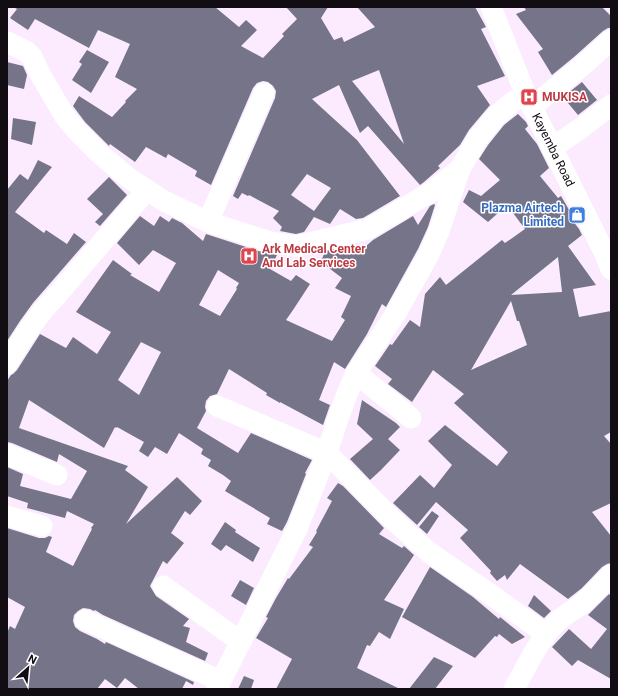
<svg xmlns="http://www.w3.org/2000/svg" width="618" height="696" viewBox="0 0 618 696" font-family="Roboto,sans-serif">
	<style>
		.building { fill: #757489; fill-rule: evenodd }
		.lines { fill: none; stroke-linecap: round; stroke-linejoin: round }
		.minor { stroke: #fff; stroke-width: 21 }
		.labels { text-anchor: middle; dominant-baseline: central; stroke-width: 3; stroke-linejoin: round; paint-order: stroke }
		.health-label { font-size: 12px; font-weight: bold; fill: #be3a42; stroke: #fff; text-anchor: start }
		.street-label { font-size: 12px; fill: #120d13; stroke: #fff }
		.shop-label { font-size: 12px; font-weight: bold; fill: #366cbe; stroke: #fff; text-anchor: end }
	</style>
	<rect width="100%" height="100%" fill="#fcebff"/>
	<path class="building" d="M13,7H215L239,27L246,20L257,30L241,46L263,58L284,36L282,34L297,19L286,7H328L321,18L334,40L342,37L344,42L375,27L357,7H475L486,27L481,29L505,76L477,86L490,105L469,130L460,145L438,166L440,168L424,182L420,185L368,126L360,133L339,85L312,99L357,140L400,196L363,218L356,219L340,209L330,224L314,217L304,232L296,234L280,231L282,227L273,218L279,211L249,195L248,196L242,193L238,199L233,196L275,98L276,91L273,86L268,82L263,81L257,83L253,88L211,185L195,176L197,171L168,154L166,158L146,147L135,162L110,144L109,146L85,122L73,106L79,96L112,117L126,102L125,101L137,89L115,77L130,44L98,30L89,48L35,19L28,30L10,18L17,9ZM379,70L404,144L352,81ZM307,174L331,188L314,211L291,195Z
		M524,7H602L611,16V28H608L603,31L574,57L552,75L538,52L543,49L516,14L526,10Z
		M87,50L109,62L91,93L72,80L82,64L79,62Z
		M7,62L23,66L27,75L24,89L7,85Z
		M582,82L597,100L578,115L563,97Z
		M518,114L526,122L528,126L525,129L537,144L549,168L540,176L558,198L561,196L572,215L570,217L579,229L582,235L568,246L596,285L573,289L579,317L611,311V432L604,436L611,444V503L592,512L611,536V563L607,564L602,567L582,588L568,599L520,564L507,580L505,575L497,581L490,573L491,571L460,538L468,530L436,502L417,525L393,503L420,475L434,488L452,465L428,441L445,425L497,466L508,452L454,403L464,394L433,370L412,402L388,384L392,379L375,366L390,344L392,345L410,320L420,327L425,294L440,277L446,285L502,240L505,243L525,229L507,205L488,222L463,202L469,190L481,196L500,180L479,159L488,145L504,125ZM558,257L562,292L511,295ZM511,301L517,321H519L527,345L471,370Z
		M13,118L36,122L32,145L11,139Z
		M38,160L52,167L15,212L44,233L46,230L67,244L74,233L86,242L33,303L20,321L7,341V190L20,174L28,180Z
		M109,177L127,195L100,226L95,222L103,214L87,199Z
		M434,204L435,205L428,227L418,249L386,307L382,304L367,334L345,369L334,362L319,400L330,405L323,425L280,402V403L266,395L267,393L229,369L217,394L210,396L206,401L205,407L206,411L197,428L238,453L251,433L312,460L305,473L306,474L287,522L282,531L267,524L270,518L225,491L231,481L223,475L208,466L211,460L201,454L203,449L179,433L167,454L155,447L148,457L139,451L144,442L117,427L116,428L115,427L104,448L29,400L19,428L128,466L125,470L148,487L126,524L177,477L202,501L190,515L185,511L171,533L184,543L167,564L163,561L150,586L156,596L189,619L183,626L190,628L186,642L208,653L205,661L103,615L95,610L94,611L90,609L83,608L78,611L74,615L73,621L75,627L80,631L97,639L105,644L106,642L194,682L193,685L186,681L182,689H139L125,678L117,688L105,679L97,689H7V633L10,626L15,629L25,607L7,597V528L39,538H45L49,536L52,537L46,552L73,566L92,529L91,528L94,524L67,511L65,518L27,508L28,503L7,496V467L23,474L20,486L71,499L87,471L59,454L57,462L12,443L7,442V381L11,375L13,374L17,370L40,334L66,348L73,337L97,354L111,332L76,312L113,260L132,274L130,275L159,292L176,263L153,250L139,265L117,243L140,216L154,226L160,216L169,222L172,218L182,223L203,241L206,234L258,251L277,255L270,269L291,281L296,275L310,284L293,310L286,320L332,341L345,320L341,317L351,296L335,288L342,278L321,262L325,251L346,246L358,253L373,240L413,216L418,225L430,206ZM218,270L239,283L236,288L237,289L220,316L199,305ZM141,342L161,352L139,395L118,380Z
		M362,400L396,423L400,427L388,439L400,450L381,470L370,480L350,459L373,439L357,424Z
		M338,483L343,486L384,528L379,534L402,548L404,546L414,555L384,600L404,609L390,639L379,632L370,646L367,645L357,668L400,689H276L292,659L256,638L268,618L266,617L276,598L288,578L289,579L313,547L309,545L317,532L316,531L332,501L327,498Z
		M432,511L439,516L427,534L419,527Z
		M225,522L236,530L235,532L260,548L253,562L226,545L221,551L211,544Z
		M430,567L473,597L499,619L500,617L525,637L512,644L499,634L497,637L495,636L475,658L402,617Z
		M240,580L254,588L246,605L231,596Z
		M609,594L611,596V679L578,660L572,666L552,647L569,629L591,649L607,629L588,615Z
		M534,595L551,611L544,618L528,606Z
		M434,657L453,666L435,689H409Z
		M244,676L254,680L251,689H238Z"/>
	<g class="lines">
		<g class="minor">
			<path id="s1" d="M491,7L525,93L605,254L611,269"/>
			<path d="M7,42L27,52L32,57L40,74L64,115L76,130L100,154L130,179L164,201L208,222L270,242L296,246L368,229L431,192L460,169"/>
			<path d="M532,107L582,66L611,40"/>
			<path d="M552,148L581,128L611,105"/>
			<path d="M208,222L264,93"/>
			<path d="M7,364C21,340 37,315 57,295L147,190"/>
			<path d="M356,373L411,418"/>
			<path d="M217,406L327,453L392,519L430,553L490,594L546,634"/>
			<path d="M7,454L57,475"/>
			<path d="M7,516L42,526"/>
			<path d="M163,586L241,642"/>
			<path d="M85,620L221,681"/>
			<path d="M217,689L297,529L327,453L337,421L347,394L356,373L396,313L429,254L439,231L460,169L478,138L497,115L513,102L525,93"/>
			<path d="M514,689C527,666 538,640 558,621C565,614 575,610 583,603C593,594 602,585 611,575"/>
		</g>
	</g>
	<defs>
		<symbol id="hospital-square" viewBox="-11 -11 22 22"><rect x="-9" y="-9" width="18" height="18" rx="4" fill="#e0444e" stroke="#fff"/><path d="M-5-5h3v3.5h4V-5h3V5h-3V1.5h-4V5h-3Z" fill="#fff"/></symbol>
		<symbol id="shop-square" viewBox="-11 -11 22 22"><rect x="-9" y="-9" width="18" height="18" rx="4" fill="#3f7fe0" stroke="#fff"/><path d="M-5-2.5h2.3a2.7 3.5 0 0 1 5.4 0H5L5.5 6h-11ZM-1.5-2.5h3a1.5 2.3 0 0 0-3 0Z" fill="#fff"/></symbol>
	</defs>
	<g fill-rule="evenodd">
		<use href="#hospital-square" x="519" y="87" width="20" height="20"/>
		<use href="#shop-square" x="567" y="205" width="20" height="20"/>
		<use href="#hospital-square" x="239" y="246" width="20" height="20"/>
	</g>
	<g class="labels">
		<g class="health-label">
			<text x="542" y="97">MUKISA</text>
			<text x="262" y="249">Ark Medical Center<tspan x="262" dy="14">And Lab Services</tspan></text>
		</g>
		<g class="street-label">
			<text stroke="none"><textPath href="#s1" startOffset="156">Kayemba Road</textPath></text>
		</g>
		<g class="shop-label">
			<text x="564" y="208">Plazma Airtech<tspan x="564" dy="14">Limited</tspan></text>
		</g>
	</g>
	<rect width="618" height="696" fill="none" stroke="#120d13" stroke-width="16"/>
	<g transform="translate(28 668) rotate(27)" stroke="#ffffff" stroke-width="3" paint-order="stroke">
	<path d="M0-3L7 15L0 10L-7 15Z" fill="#120d13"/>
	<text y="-6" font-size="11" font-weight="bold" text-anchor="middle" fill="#120d13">N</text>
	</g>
</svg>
